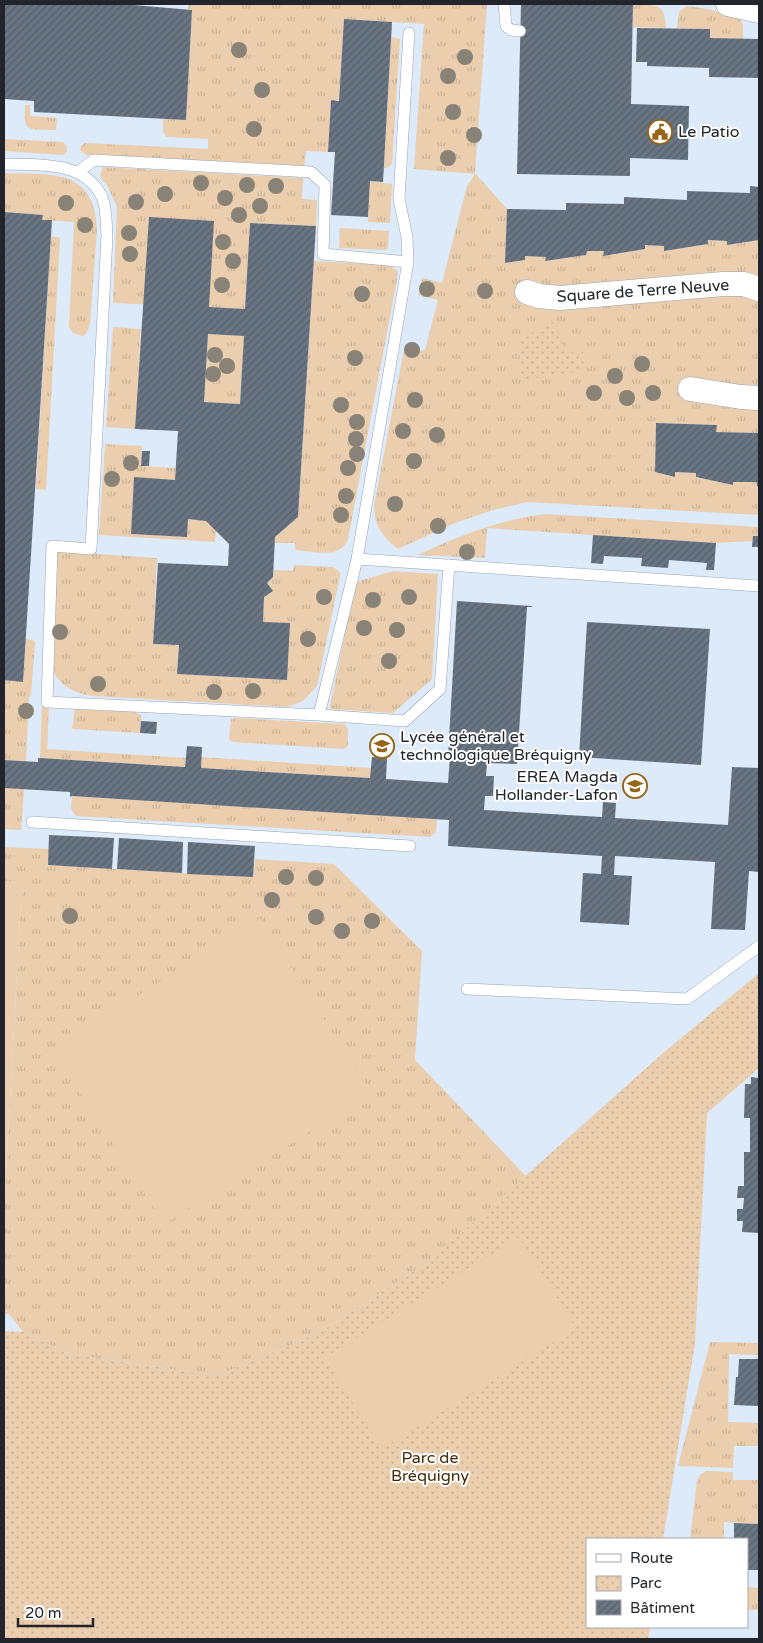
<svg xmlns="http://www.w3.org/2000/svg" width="763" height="1643" viewBox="0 0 763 1643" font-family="'Varela Round',sans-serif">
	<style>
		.grass { fill: url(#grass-tufts) }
		.park { fill: url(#park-dots) }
		.garden { fill: #eacead }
		.building { fill: url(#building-hatch); fill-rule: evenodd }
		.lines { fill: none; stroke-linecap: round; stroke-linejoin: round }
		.service-casing { stroke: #98a4b3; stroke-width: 12 }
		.minor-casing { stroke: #98a4b3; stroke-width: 25 }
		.service { stroke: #fff; stroke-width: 11 }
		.minor { stroke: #fff; stroke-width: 24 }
		.tree { fill: #898276 }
		.labels { text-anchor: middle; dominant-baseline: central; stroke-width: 4; stroke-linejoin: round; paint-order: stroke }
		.poi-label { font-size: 16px; fill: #22262c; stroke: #fff; text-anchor: start }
		.street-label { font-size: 16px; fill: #22262c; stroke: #fff }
		.park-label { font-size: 16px; fill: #442c0a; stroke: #fff }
	</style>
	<defs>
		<pattern id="grass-tufts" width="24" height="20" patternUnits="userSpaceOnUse" patternTransform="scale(1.25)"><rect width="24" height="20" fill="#eacead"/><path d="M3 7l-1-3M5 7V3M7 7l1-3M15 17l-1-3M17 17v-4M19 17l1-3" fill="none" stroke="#c8b195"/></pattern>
		<pattern id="park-dots" width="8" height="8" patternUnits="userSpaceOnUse" patternTransform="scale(1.25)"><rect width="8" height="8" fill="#eacead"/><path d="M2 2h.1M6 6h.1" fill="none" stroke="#c8b195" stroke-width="1.8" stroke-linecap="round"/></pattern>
		<pattern id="building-hatch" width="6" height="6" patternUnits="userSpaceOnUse" patternTransform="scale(1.25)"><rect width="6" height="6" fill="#6a7583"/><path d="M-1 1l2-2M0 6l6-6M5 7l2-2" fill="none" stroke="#57606b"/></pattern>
	</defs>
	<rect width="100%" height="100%" fill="#ddeafa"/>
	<path class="grass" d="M189,4H487L475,173L507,209L505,263L525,260V256L546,257V261L586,255L587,251H604V256L645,249V245L664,246V251L708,244V240L727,241L728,245L759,240V433L716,432L717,425L656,423L655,472L675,477V472L696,473V477L733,485V482H757V486L759,487V515L527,502L493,510L455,523L398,549C382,537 374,525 374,505L404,350C411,347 418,352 425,350L438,300L418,295L422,278L442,283L467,186L475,174L414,169L424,24L344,19L339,100H331L328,152L306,151L304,168L86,155L80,150L81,146L85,143L208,149V139L166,137L163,131V119L186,120L192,10L188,9Z
		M633,5C656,5 665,2 666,28L633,27Z
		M687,6L708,9L740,18L743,25V39L710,38V29L677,28L679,12Z
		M391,37L400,39L392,164L387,168H384Z
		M25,105H30V116L57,118L56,129L55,130C29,129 23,134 25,105Z
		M4,139L63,142L67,147V152L63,155L4,151Z
		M103,167L303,178L302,199L317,200L316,226L250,223L245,309L113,303L117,207L107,185L102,180L100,175Z
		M5,173C53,175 94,168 97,229L90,324L87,332L83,336L73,333L69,327L74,222L42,220V215L4,212Z
		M370,181L392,184L390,223L368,222Z
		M340,228L389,231L388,248L386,250L339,248Z
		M51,236L60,238L46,490L36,489Z
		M314,261L388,265L397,270L398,274L348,539C341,560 313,551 295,550V543H275V537L298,517Z
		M113,327L141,329L135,429L106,427Z
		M208,334L244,336L240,404L204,402Z
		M105,444L142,446L141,466L175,468V480L134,478L131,534L186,537L188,519L206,521L216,530L215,542L99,535Z
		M546,514L759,527V536H753V541L716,543L487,528L485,558L417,555C459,536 500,519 546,514Z
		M55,551L157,558L153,644L179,645L177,674L287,680L263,622L264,597L273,591L267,583L273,577L274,570L293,571L294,565L333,567L340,572V576L317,686L303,701L288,707L92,696C74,693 63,687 53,672Z
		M393,571L438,574L432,679L393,713L330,709V706L355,586L359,581Z
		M26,639L33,640L35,642L31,695L29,698L26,761L4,760V680L23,681Z
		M42,706L49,707L47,749L186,758L185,767L40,758Z
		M75,709L132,711L141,715L140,733L74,729L72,728Z
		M236,718L345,724L348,729V746L344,749L233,742L229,739L231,719Z
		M201,757L371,768L370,778L201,768Z
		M4,788L24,789L21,830L4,829Z
		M72,796L437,819L436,832L430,837L76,816L71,809Z
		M4,847L49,849V865L253,877L255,859L334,864L422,951L415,1060L527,1177L430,1261L319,1333L217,1376L68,1354L23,1332L9,1314H4V1210L22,883L4,881Z
		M710,1342L759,1343V1355L729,1354L728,1422L759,1423V1446H734L733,1468L678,1466Z
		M706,1471L733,1472V1480H759V1524L724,1522V1539H690L697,1480L701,1474Z
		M747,1587L759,1588V1610H747Z"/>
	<path class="park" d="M553,322L567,353L583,352L585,370L525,380L519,370L521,339Z
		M759,973V1068L707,1113L695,1343L663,1539H587V1627H650L648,1639H4V1331L23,1332L68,1354L217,1376L319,1333L430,1261L662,1054Z"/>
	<path class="garden" d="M4,881L22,882L4,1210Z
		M260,918L371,1093L164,1224L53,1050Z
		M519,1237L576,1328L382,1449L324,1358Z"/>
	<path class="building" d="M4,4H122L192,10L186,120L34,112V101L4,99Z
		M521,4H633L631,104L689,106L688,160L630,158V176L517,174Z
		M344,19L392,22L383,182L370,181L368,217L331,215L335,152H328L331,100L339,101Z
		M637,28L710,29V38L759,39V78L709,77V68L647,66V62H636Z
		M750,186L759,187V240L727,245V241L708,240V244L664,251V246L645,245V249L603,256L604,251H587L586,255L545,261L546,257L525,256V260L505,263L507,209L566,210V203L624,204V197L687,200V191L750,193Z
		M4,212L43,215L42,220H52L23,682L4,680Z
		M149,217L214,221L209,307L245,309L250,223L316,226L298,517L275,537L273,577L267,583L273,591L264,597L263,622L290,623L287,680L177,674L179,645L153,644L158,563L228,566L229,544L206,521L188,519L187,537L131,534L134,477L175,480L178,431L135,429ZM208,334L244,336L240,404L204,402Z
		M656,423L717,425L716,432L759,433V487L757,486V482H733V485L696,477V473L675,472V477L655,472Z
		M142,451H150L149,466H141Z
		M593,535L716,543L714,570H706L707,563L669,560L668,568L641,566L642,558L604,556L603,564L591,563Z
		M753,536H759V547H752Z
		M457,601L532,606V607H527L517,764L487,763L486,776H494L493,796H485L484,810L602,817L603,802L616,803L615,818L728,825L732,767L759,768V872L749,871L745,930L711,929L715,862L615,856L614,875L632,876L629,925L580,922L583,873L601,874L602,856L448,846L449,820L72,796L70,797V792L4,788V760L38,762V758H40L185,767L187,746L202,747L201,768L370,778L372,757L387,758L386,779L448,783L450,756H448Z
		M587,622L710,629L701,765L579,757Z
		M141,721L157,722L156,734L140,733Z
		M49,835L114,838L112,869L48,865Z
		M119,838L183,842L182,873L117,869Z
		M188,842L255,846L253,877L187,874Z
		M751,1077L759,1078V1233L742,1232L743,1221H737V1209H743L744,1198H737L738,1186H744V1152H750V1118H744L745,1084H751Z
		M739,1359H759V1406L734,1405L736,1377H738Z
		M734,1523L759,1524V1570H747V1539H734Z"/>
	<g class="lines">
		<defs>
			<path id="service" d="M504,4L506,26L511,30L520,31
				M4,164C38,165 84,160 102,197C107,208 106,225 107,236L91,549L52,546L47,702L319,715L357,559L408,262L407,237L399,199L409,33
				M78,172L94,160L311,172L325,185L323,254L408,262
				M357,559L759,586
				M319,715L405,721L440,689L449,565
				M32,822L410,846
				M467,989L687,999L759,946"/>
			<path id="minor" d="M728,4L759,11
				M527,292L539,296L560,298L723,284H744L759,289
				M690,389L741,397L759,398"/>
		</defs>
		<use href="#service" class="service-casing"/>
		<use href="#minor" class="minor-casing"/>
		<use href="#service" class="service"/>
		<use href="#minor" class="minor"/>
	</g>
	<g class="tree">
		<circle cx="239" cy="50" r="8"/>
		<circle cx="465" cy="57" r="8"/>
		<circle cx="448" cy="76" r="8"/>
		<circle cx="262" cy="90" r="8"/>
		<circle cx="453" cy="112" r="8"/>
		<circle cx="254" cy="129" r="8"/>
		<circle cx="474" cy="135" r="8"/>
		<circle cx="448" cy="158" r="8"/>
		<circle cx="201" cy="183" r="8"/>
		<circle cx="247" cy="185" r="8"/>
		<circle cx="276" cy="186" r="8"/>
		<circle cx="165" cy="194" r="8"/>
		<circle cx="225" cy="198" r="8"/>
		<circle cx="136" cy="202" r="8"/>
		<circle cx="66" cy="203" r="8"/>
		<circle cx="260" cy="206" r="8"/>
		<circle cx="239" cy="215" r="8"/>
		<circle cx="85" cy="225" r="8"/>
		<circle cx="129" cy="233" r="8"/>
		<circle cx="223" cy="242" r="8"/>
		<circle cx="130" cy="254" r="8"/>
		<circle cx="233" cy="261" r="8"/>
		<circle cx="222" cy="285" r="8"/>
		<circle cx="427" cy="289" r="8"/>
		<circle cx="485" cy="291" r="8"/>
		<circle cx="362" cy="294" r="8"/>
		<circle cx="412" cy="350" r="8"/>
		<circle cx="215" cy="355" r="8"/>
		<circle cx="355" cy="358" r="8"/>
		<circle cx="642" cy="364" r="8"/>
		<circle cx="227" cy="366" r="8"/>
		<circle cx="213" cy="374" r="8"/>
		<circle cx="615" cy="376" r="8"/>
		<circle cx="594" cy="393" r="8"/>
		<circle cx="653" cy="393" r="8"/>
		<circle cx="627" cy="398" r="8"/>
		<circle cx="415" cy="400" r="8"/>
		<circle cx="341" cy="405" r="8"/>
		<circle cx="357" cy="422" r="8"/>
		<circle cx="403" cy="431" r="8"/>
		<circle cx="437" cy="435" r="8"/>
		<circle cx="356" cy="439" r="8"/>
		<circle cx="357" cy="454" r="8"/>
		<circle cx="414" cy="461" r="8"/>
		<circle cx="131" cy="463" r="8"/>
		<circle cx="348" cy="468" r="8"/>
		<circle cx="112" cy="479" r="8"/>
		<circle cx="346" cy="496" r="8"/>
		<circle cx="395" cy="504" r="8"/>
		<circle cx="341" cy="515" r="8"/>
		<circle cx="438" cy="526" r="8"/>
		<circle cx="467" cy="552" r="8"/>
		<circle cx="324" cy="597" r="8"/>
		<circle cx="409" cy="597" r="8"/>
		<circle cx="373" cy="600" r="8"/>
		<circle cx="364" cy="628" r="8"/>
		<circle cx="397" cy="630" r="8"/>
		<circle cx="60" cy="632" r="8"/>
		<circle cx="308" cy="639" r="8"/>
		<circle cx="389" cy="661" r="8"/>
		<circle cx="98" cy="684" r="8"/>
		<circle cx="253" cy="691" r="8"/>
		<circle cx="214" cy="692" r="8"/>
		<circle cx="26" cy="711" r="8"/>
		<circle cx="286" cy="877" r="8"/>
		<circle cx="316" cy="878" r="8"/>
		<circle cx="272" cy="900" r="8"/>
		<circle cx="70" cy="916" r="8"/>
		<circle cx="316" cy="917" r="8"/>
		<circle cx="372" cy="921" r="8"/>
		<circle cx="342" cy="931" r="8"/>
	</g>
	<defs>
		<symbol id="civic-ring" viewBox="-11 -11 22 22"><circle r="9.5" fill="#fff" stroke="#976418" stroke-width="1.5"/><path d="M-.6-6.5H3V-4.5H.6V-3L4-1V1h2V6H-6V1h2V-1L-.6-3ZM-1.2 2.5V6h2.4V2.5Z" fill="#976418"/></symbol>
		<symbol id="school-ring" viewBox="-11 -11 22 22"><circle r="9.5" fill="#fff" stroke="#976418" stroke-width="1.5"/><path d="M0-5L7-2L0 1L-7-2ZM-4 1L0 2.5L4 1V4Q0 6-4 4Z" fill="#976418"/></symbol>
	</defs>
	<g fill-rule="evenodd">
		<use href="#civic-ring" x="646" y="118" width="28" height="28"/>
		<use href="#school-ring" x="368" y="732" width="28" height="28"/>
		<use href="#school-ring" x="621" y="772" width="28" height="28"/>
	</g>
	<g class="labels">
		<g class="poi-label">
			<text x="678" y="132">Le Patio</text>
			<text x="400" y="737">Lycée général et<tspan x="400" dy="18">technologique Bréquigny</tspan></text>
			<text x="618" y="777" text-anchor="end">EREA Magda<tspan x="618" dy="18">Hollander-Lafon</tspan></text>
		</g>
		<g class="street-label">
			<text transform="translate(643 291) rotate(-4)">Square de Terre Neuve</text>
		</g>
		<g class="park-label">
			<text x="430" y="1458">Parc de<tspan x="430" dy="18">Bréquigny</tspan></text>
		</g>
	</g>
	<rect width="763" height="1643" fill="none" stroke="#22262c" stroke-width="10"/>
	<rect x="586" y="1538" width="162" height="90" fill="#ffffff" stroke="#a7a8ab"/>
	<rect x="596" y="1554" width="25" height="8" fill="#ffffff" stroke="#a7a8ab"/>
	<text x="630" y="1563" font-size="15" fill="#22262c">Route</text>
	<rect x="596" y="1576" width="25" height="15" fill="url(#park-dots)" stroke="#a7a8ab"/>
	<text x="630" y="1588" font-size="15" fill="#22262c">Parc</text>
	<rect x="596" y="1600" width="25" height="15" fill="url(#building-hatch)" stroke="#a7a8ab"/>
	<text x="630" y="1613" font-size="15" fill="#22262c">Bâtiment</text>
	<path d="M18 1618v8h75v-8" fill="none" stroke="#22262c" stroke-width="2.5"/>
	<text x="25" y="1618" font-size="15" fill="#22262c" stroke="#ffffff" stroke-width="4" paint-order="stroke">20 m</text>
</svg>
